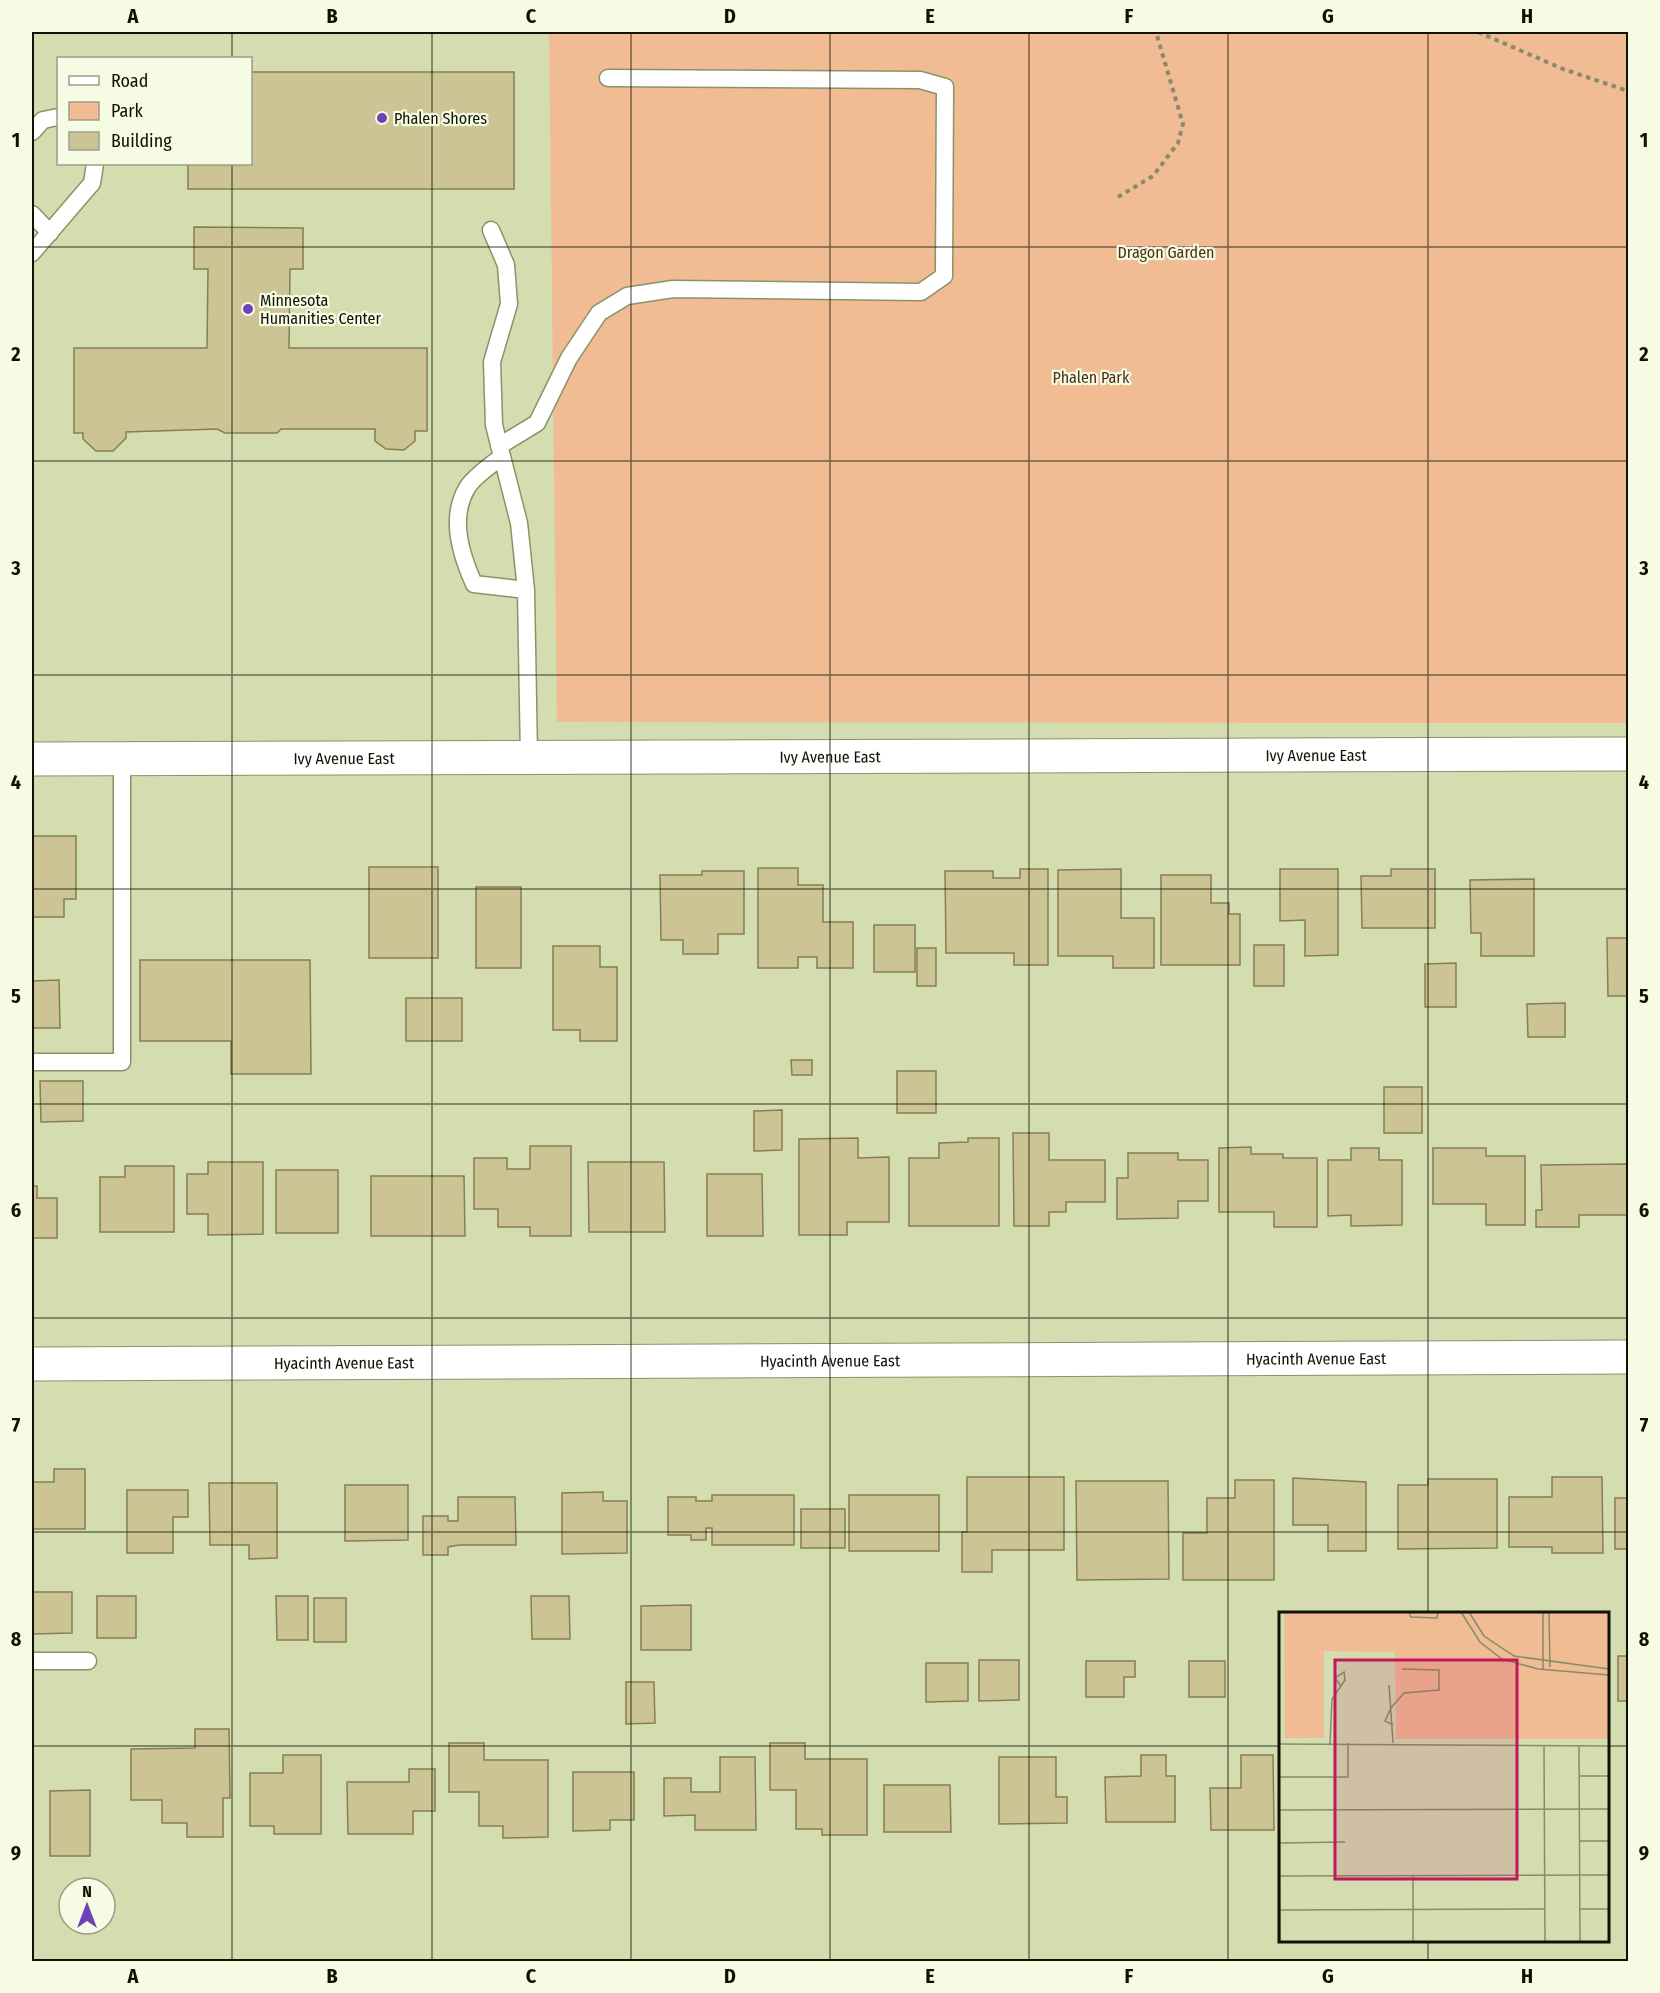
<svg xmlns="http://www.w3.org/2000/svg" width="1660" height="1993" viewBox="0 0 1660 1993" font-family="'Fira Sans Condensed',sans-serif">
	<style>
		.green { fill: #f1bb93 }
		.building { fill: #cdc496; stroke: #877e53; stroke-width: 1.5 }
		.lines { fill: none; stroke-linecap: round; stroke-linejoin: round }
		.lane-casing { stroke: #8a9368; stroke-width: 19 }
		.street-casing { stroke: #8a9368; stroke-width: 35 }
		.path { stroke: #858c6a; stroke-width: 4; stroke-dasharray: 4.5 4.5; stroke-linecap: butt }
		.lane { stroke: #fff; stroke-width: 16 }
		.street { stroke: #fff; stroke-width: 33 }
		.grid { fill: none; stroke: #101304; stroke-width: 1.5; stroke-opacity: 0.55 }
		.poi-dot { fill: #6f40b7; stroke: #f6fbe4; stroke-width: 2 }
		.labels { text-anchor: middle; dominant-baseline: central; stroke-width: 4.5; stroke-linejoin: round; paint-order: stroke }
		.poi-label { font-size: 16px; fill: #101304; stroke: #f6fbe4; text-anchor: start }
		.park-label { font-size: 16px; fill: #4e3018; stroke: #f6fbe4 }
		.street-label { font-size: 16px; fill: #101304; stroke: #f6fbe4 }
		.inset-road { fill: none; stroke: #858c6b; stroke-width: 1.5 }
		.view { fill: #c2185b; fill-opacity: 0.15; stroke: #c2185b; stroke-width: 3 }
		.inset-edge { fill: none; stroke: #101304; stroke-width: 3 }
		.neatline { fill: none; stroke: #101304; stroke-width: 2 }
		.grid-label { font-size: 20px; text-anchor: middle; font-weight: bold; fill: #101304 }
	</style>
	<rect width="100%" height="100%" fill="#d3ddaf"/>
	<path class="green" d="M549,32H1628V723L557,722Z"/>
	<path class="building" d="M250,72H514V189H188V164H250Z
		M194,227L303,228V269H290L289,348H427V431H415V441L404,450L386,449L375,441V429H281L277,433H225L217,429L126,432V438L113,451H96L83,439V433H74V348H207L208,269H194Z
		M32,836H76V899H64V917H32Z
		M369,867H438V958H369Z
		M758,868H798V885H823V922H853V968H817V957H798V968H758Z
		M1020,869H1048V965H1014V953H946L945,871H993V878H1020Z
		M1121,869V918H1154V968H1113V956H1058V870Z
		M1280,869H1338V955L1305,956V920L1280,921Z
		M1391,869H1435V928H1362L1361,876H1391Z
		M702,871H744V934H718V954H683V940H661L660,875H702Z
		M1161,875H1211V903H1229V914H1240V965H1161Z
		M1534,879V956H1481V933H1471L1470,880Z
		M476,887H521V968H476Z
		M874,925H915V972H874Z
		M1607,938H1628V996H1608Z
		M1254,945H1284V986H1254Z
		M553,946H600V967H617V1041H580V1030H553Z
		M917,948H936V986H917Z
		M140,960H310L311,1074H231V1041H140Z
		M1456,963V1007H1425V964Z
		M59,980L60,1028H32V981Z
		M406,998H462V1041H406Z
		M1565,1003V1037H1528L1527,1004Z
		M791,1060H812V1075H792Z
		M897,1071H936V1113H897Z
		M40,1081H83V1121L41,1122Z
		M1384,1087H1422V1133H1384Z
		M782,1110V1150L754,1151V1111Z
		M1013,1133H1049V1160H1105V1202H1066V1212H1049V1226H1014Z
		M858,1138V1158L889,1157V1222H847V1235H799V1139Z
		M968,1138H999V1226H909V1158H939V1143L968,1142Z
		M530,1146H571V1236H530V1227H498V1209H474V1158H507V1169H530Z
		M1251,1147V1154H1283V1158H1317V1227H1274V1212H1219V1148Z
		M1351,1148H1379V1160H1402V1225L1351,1226V1215L1328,1216V1160H1351Z
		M1433,1148H1486V1156H1525V1225H1486V1204H1433Z
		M1128,1153H1178V1160H1208V1201H1178V1218L1117,1219V1178H1128Z
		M208,1162H263V1234L208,1235V1214H187V1174H208Z
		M588,1162H664L665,1232H589Z
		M1628,1164V1215H1579V1227H1536V1210H1542L1541,1165Z
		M125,1166H174V1232H100V1177H125Z
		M276,1170H338V1233H276Z
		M707,1174H762L763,1236H707Z
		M371,1176H464L465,1236H371Z
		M32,1186H37V1198H57V1238H32Z
		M54,1469H85V1529H33V1482H54Z
		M967,1477H1064V1550H992V1572H962V1532H967Z
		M1552,1477H1602L1603,1553H1552V1547H1509V1497H1552Z
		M1293,1478L1366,1482V1551H1328V1525H1293Z
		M1428,1479H1497V1548L1398,1549V1485H1428Z
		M1235,1480H1274V1580H1183V1533H1207V1498H1235Z
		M1076,1481H1168L1169,1579L1077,1580Z
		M209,1483H277V1558L249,1559V1545H210Z
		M345,1485H408V1540L345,1541Z
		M127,1490H188V1517H173V1553H127Z
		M603,1492V1501H627V1553L562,1554V1493Z
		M712,1495H794V1545H712V1528H706V1540H691V1535H668V1497H696V1501H712Z
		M849,1495H939V1551H849Z
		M458,1497H515L516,1545H459L448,1547V1555H423V1516H448V1521H458Z
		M1615,1498H1628V1549H1615Z
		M801,1509H845V1548H801Z
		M32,1592H72V1633L32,1634Z
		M97,1596H136V1638H97Z
		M276,1596H308V1640H277Z
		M531,1596H569L570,1639H532Z
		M314,1598H346V1642H314Z
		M691,1605V1650H641V1606Z
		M1618,1656H1628V1701H1618Z
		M979,1660H1019V1700L979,1701Z
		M1086,1661H1135V1677H1124V1697H1086Z
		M1189,1661H1225V1697H1189Z
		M926,1663H968V1701L926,1702Z
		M626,1682H654L655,1723L626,1724Z
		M195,1729H229L230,1798H223V1837H187V1823H162V1800H131V1749L195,1748Z
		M449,1743H484V1760H548V1837L503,1838V1826H479V1792H449Z
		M770,1743H805V1759H867V1835H822V1829H796V1790H770Z
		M283,1755H321V1834H274V1826H250V1773H283Z
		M1141,1755H1166V1776H1175V1822H1106L1105,1777L1141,1776Z
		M1241,1755H1273L1274,1830H1211L1210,1788H1241Z
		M720,1757H755L756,1830H695V1815L664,1816V1778H691V1792H720Z
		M999,1757H1056V1797H1067V1823L999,1824Z
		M1608,1763H1609V1833H1608Z
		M409,1769H435V1811H413V1834H348L347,1782H409Z
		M573,1772H634V1820H610V1830L573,1831Z
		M884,1785H950L951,1832H884Z
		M90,1790V1856H50V1791Z"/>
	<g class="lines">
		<defs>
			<path id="lane" d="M32,132L43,120L58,117
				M32,214L50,233
				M491,230L506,265L509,304L492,362L494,425L519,523L526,590L529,758
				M32,253L92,183L95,164
				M499,446L537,423L569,358L599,313L627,296L673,289L921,292L944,276L945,87L920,80L608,78
				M502,456C492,465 474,476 467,488C449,518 461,555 474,584L526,590
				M32,1062H122V758
				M32,1661H88"/>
			<g id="street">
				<path id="s1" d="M32,759L1628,754"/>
				<path id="s2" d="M32,1364L1628,1357"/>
			</g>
		</defs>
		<use href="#lane" class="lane-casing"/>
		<use href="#street" class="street-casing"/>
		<path class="path" d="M1478,32L1563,69L1628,91
			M1118,197L1153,176L1178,143L1183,124L1156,32"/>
		<use href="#lane" class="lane"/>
		<use href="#street" class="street"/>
	</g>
	<path class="grid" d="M232,32V58M432,32V1962M631,32V1962M830,32V1962M1029,32V1962M1228,32V1962M1428,32V1614M232,164V1962M32,247H1628M32,461H1628M32,675H1628M32,889H1628M32,1104H1628M32,1318H1628M32,1532H1628M32,1746H1280M1608,1746H1628M1428,1940V1962"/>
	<g class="poi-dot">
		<circle cx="382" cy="118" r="6"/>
		<circle cx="248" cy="309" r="6"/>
	</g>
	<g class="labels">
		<g class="poi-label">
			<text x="394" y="118">Phalen Shores</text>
			<text x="260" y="300">Minnesota<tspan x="260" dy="18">Humanities Center</tspan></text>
		</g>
		<g class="park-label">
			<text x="1166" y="252">Dragon Garden</text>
			<text x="1091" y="377">Phalen Park</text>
		</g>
		<g class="street-label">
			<text stroke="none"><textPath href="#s1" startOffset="1284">Ivy Avenue East</textPath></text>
			<text stroke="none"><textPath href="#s1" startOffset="798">Ivy Avenue East</textPath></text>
			<text stroke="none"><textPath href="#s1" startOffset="312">Ivy Avenue East</textPath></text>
			<text stroke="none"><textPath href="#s2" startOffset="1284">Hyacinth Avenue East</textPath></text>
			<text stroke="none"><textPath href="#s2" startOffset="798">Hyacinth Avenue East</textPath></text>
			<text stroke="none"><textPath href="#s2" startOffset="312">Hyacinth Avenue East</textPath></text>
		</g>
	</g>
	<g transform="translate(1279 1612)">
		<rect width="330" height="330" fill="#d3ddaf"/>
		<path d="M5,0H330V127H117L116,40L45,39V126H6Z" fill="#f1bb93"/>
		<path class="inset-road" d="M130,0L132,5L158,6L159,0M182,0L201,30L223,47L259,57L330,63M190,0L205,24L235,44L330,57M264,0V58M270,0L271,55M110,73L114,131M111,97L125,81L160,78V58L123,57M111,98L106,109L114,113M0,132L330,134M51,132L53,87L66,68L65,60L56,66L62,74M265,134L266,330M300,134L301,330M0,148L1,330M300,164H330M0,165H69V131M0,198L330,197M300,229H330M0,231L66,230M0,264L330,263M134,264V330M301,297H330M0,298L266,297"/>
		<path class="view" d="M56,48H238V267H56Z"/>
		<rect width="330" height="330" class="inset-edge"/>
	</g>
	<rect width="1660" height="1993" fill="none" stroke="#f6fbe4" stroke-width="66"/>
	<rect x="57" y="57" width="195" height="108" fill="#f6fbe4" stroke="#9a9e8a" stroke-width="1.5"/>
	<rect x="69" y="76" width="30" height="9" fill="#ffffff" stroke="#9a9e8a" stroke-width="1.5"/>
	<text x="111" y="87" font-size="18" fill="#101304">Road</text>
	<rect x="69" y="102" width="30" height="18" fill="#f1bb93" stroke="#9a9e8a" stroke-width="1.5"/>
	<text x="111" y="117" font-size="18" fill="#101304">Park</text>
	<rect x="69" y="132" width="30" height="18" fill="#cdc496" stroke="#9a9e8a" stroke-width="1.5"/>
	<text x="111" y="147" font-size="18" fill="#101304">Building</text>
	<g transform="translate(87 1906)"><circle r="28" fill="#f6fbe4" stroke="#9a9e8a" stroke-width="1.5"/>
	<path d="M0-4.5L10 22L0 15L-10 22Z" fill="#6f40b7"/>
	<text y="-9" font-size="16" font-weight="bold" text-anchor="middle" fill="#101304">N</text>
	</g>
	<rect x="33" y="33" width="1594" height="1927" class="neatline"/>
	<g class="grid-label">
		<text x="133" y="23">A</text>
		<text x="332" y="23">B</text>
		<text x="531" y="23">C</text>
		<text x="730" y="23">D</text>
		<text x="930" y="23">E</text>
		<text x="1129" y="23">F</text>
		<text x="1328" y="23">G</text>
		<text x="1527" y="23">H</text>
		<text x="16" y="147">1</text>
		<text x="1644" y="147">1</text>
		<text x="16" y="361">2</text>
		<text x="1644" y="361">2</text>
		<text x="16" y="575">3</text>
		<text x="1644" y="575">3</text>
		<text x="16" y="789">4</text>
		<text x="1644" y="789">4</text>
		<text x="16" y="1003">5</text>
		<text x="1644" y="1003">5</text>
		<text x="16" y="1217">6</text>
		<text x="1644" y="1217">6</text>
		<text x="16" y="1432">7</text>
		<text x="1644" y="1432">7</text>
		<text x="16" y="1646">8</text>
		<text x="1644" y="1646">8</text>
		<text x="16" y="1860">9</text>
		<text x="1644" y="1860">9</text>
		<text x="133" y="1983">A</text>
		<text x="332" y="1983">B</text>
		<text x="531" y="1983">C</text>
		<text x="730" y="1983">D</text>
		<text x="930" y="1983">E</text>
		<text x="1129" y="1983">F</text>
		<text x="1328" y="1983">G</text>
		<text x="1527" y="1983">H</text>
	</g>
</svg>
